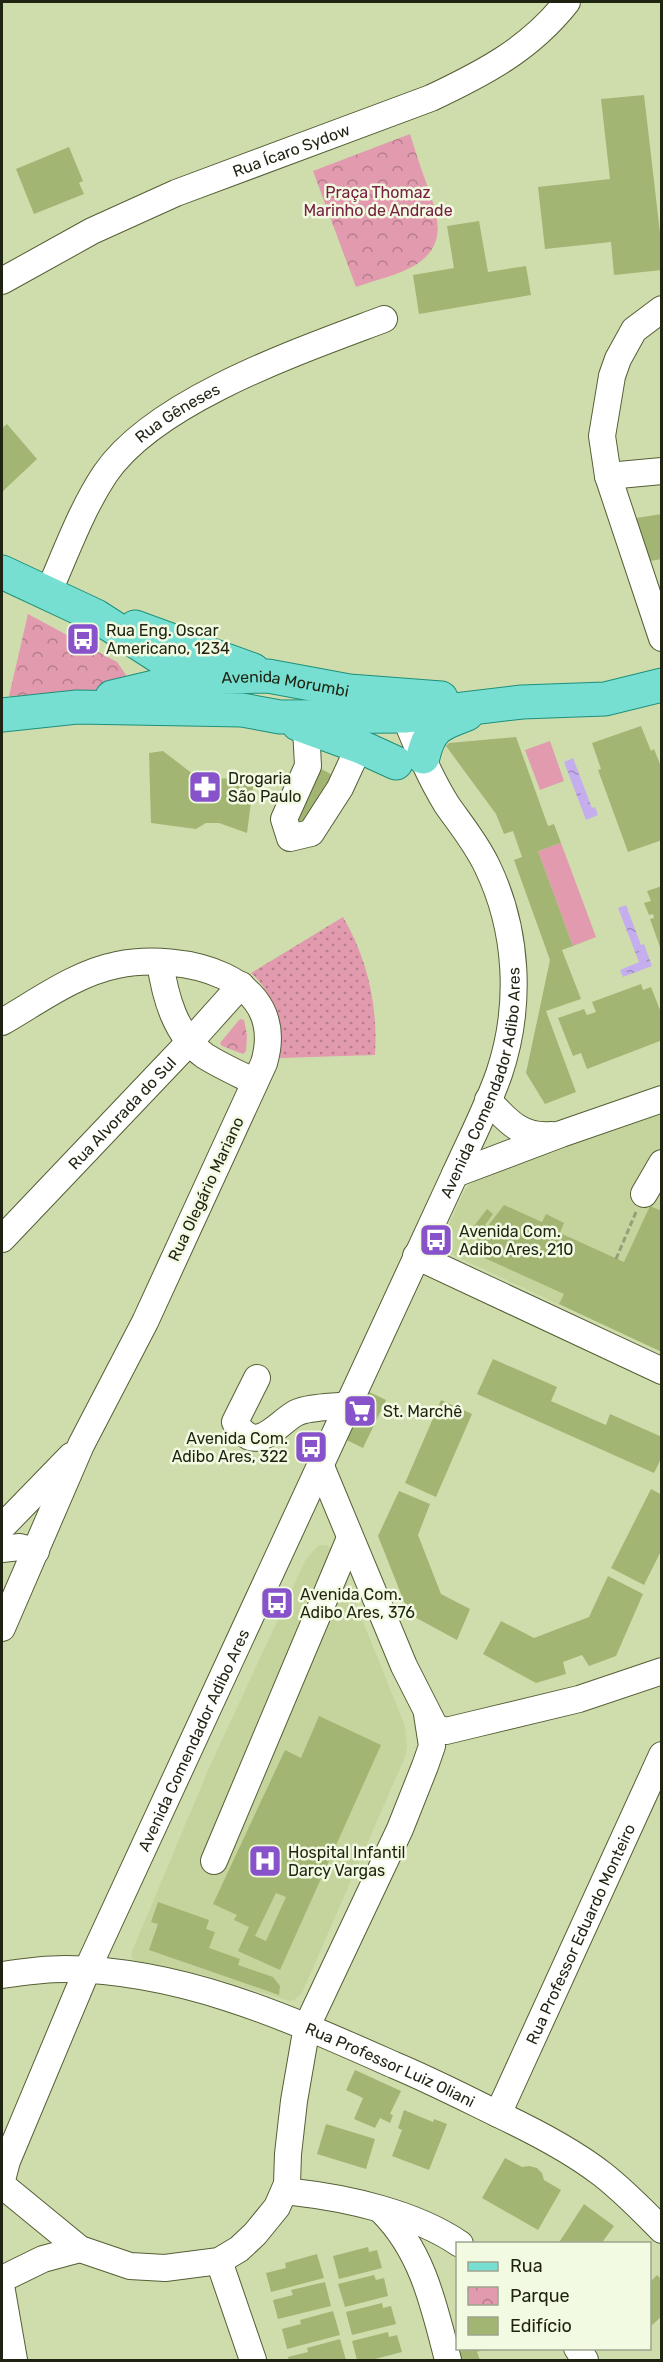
<svg xmlns="http://www.w3.org/2000/svg" width="663" height="2362" viewBox="0 0 663 2362" font-family="Rubik,sans-serif">
	<style>
		.built { fill: #c4d49c }
		.grass { fill: url(#grass-dots) }
		.park { fill: url(#park-crowns) }
		.garden { fill: #e19aae }
		.water { fill: url(#water-ripples) }
		.building { fill: #a3b573; fill-rule: evenodd }
		.lines { fill: none; stroke-linecap: round; stroke-linejoin: round }
		.minor-casing { stroke: #545f35; stroke-width: 28 }
		.major-casing { stroke: #1e8f7b; stroke-width: 35 }
		.path { stroke: #95a07a; stroke-width: 3; stroke-dasharray: 6 3; stroke-linecap: butt }
		.minor { stroke: #fff; stroke-width: 26 }
		.major { stroke: #77dfd1; stroke-width: 33 }
		.labels { text-anchor: middle; dominant-baseline: central; stroke-width: 5; stroke-linejoin: round; paint-order: stroke }
		.street-label { font-size: 16px; fill: #1f2412; stroke: #f3fae2 }
		.park-label { font-size: 16px; fill: #762141; stroke: #f3fae2 }
		.poi-label { font-size: 16px; fill: #1f2412; stroke: #f3fae2; text-anchor: start }
	</style>
	<defs>
		<pattern id="grass-dots" width="8" height="8" patternUnits="userSpaceOnUse" patternTransform="scale(1.5)"><rect width="8" height="8" fill="#e19aae"/><path d="M2 2h.1M6 6h.1" fill="none" stroke="#b67d8c" stroke-width="1.8" stroke-linecap="round"/></pattern>
		<pattern id="park-crowns" width="20" height="18" patternUnits="userSpaceOnUse" patternTransform="scale(1.5)"><rect width="20" height="18" fill="#e19aae"/><path d="M2 6a3 3 0 1 1 6 0M12 15a3 3 0 1 1 6 0" fill="none" stroke="#b67d8c"/></pattern>
		<pattern id="water-ripples" width="26" height="14" patternUnits="userSpaceOnUse" patternTransform="scale(1.5)"><rect width="26" height="14" fill="#c5aeed"/><path d="M2 4q2-2 4 0t4 0M15 11q2-2 4 0t4 0" fill="none" stroke="#9f8dbf"/></pattern>
	</defs>
	<rect width="100%" height="100%" fill="#cfddad"/>
	<path class="built" d="M661,1110V1352L438,1248L465,1190L477,1176Z
		M319,1545H326L333,1550L339,1562L405,1726L407,1747L405,1757L302,1993L294,2000L290,2001L200,1974L137,1961L133,1960L131,1954L209,1768L306,1559Z"/>
	<path class="grass" d="M343,917C368,960 378,1006 375,1055L280,1058C282,1027 276,995 251,973Z"/>
	<path class="park" d="M410,134C415,150 420,166 426,182C436,212 450,242 417,264C400,275 375,280 356,287L313,171Z
		M28,614L117,662L126,675L122,690L98,693L9,696Z
		M240,1019L244,1020L247,1035L246,1051L243,1054L222,1046L220,1043Z"/>
	<path class="garden" d="M550,741L564,781L540,790L525,750Z
		M561,843L596,937L573,946L538,851Z"/>
	<path class="water" d="M573,758L592,808L595,807L598,815L586,820L564,762Z
		M626,905L641,945L644,944L652,966L623,977L620,970L639,962L618,908Z"/>
	<path class="building" d="M644,95L662,250V270L614,275L611,242L545,249L538,187L610,179L601,99Z
		M69,147L83,181L79,183L84,194L34,214L16,169Z
		M479,221L488,272L526,266L531,295L419,314L413,275L454,268L447,226Z
		M7,424L37,459L2,492V428Z
		M662,514V559L644,562L636,518Z
		M641,726L651,751L654,749L662,769V840L628,852L598,770L601,769L592,743Z
		M516,737L548,826L554,824L561,843L538,851L573,946L562,950L581,999L546,1011L576,1092L545,1104L526,1073L550,960L514,860L522,857L513,831L504,834L496,814L446,746L449,743Z
		M163,751L198,778L254,779L247,833L219,823H206L196,829L151,823L149,753Z
		M314,765L338,778L304,826L295,820Z
		M662,886V950H661L650,919L654,918L653,914L649,915L644,903L651,901L647,891Z
		M641,984L643,990L651,987L662,1015L660,1041L587,1069L581,1053L573,1056L558,1018L584,1009L587,1015L596,1012L592,1002Z
		M504,1205L542,1222L546,1214L564,1223L560,1233L624,1262L650,1206L662,1211V1352L559,1304L564,1294L469,1251L485,1230L483,1228L481,1231L474,1226L487,1209L493,1214L485,1225L487,1227Z
		M493,1359L557,1387L551,1401L606,1425L610,1414L662,1437V1457L654,1473L477,1394Z
		M361,1388L386,1400L363,1448L338,1436Z
		M441,1400L472,1414L436,1497L405,1483Z
		M651,1489L662,1495V1549L644,1585L611,1568Z
		M399,1491L430,1504L418,1535L441,1594L470,1609L457,1640L409,1614L378,1536Z
		M608,1576L643,1594L616,1656L589,1666L582,1655L563,1662L566,1674L536,1683L483,1654L501,1621L534,1638L589,1617Z
		M319,1716L381,1745L280,1970L238,1951L249,1927L234,1920L237,1915L213,1904L285,1750L301,1758ZM276,1893L286,1897L266,1941L255,1936Z
		M158,1902L209,1920L206,1929L215,1932L209,1948L240,1959L238,1965L273,1977L280,1986L279,1995L149,1950L158,1924L151,1922Z
		M355,2070L401,2091L390,2114L393,2115L390,2123L380,2118L375,2128L354,2119L363,2098L346,2090Z
		M404,2110L433,2122L434,2119L447,2124L429,2170L392,2156L402,2130L398,2128Z
		M326,2124L375,2139L366,2169L317,2154Z
		M505,2158L522,2167L529,2166L537,2168L542,2173L544,2180L561,2190L538,2230L482,2198Z
		M584,2204L614,2226L601,2244H558Z
		M368,2247L369,2252L377,2250L382,2268L339,2279L333,2256Z
		M317,2254L324,2278L271,2292L266,2273L286,2268L285,2263Z
		M374,2275L376,2280L384,2278L388,2296L345,2307L338,2284Z
		M657,2275L662,2280V2316L650,2327V2282Z
		M325,2282L331,2306L278,2319L273,2300L293,2295L291,2290Z
		M382,2303L383,2308L391,2306L396,2324L352,2335L346,2312Z
		M333,2311L340,2335L287,2349L282,2329L301,2324L300,2320Z
		M388,2332L389,2337L397,2335L402,2352L371,2360H357L352,2341Z
		M340,2339L346,2360H289L288,2357L308,2352L307,2348Z
		M467,2349H485L477,2352L480,2360H459L457,2352Z"/>
	<g class="lines">
		<defs>
			<g id="minor">
				<path id="s1" d="M2,281L92,231L176,193L431,98C484,73 530,49 567,2"/>
				<path d="M662,471L608,476L662,638"/>
				<path d="M608,476L602,436L612,376L618,359L634,330L662,309"/>
				<path id="s2" d="M48,593C66,553 81,510 105,474C155,400 302,350 384,319"/>
				<path d="M306,728L308,766L284,819L290,838L311,833L340,788L359,747"/>
				<path d="M160,962C165,996 175,1035 205,1056C221,1066 239,1074 255,1082"/>
				<path d="M2,1022C37,1002 76,973 117,965C180,952 290,975 264,1063L145,1322L81,1445L2,1628"/>
				<path d="M488,1100C507,1121 522,1138 552,1135"/>
				<path d="M455,1174L561,1134L662,1099"/>
				<path d="M644,1194L662,1163"/>
				<path id="s3" d="M2,1239L197,1034L241,985"/>
				<path d="M416,1256L662,1371"/>
				<path d="M257,1378L235,1422C256,1457 276,1424 296,1413C307,1407 334,1407 347,1405"/>
				<path d="M320,1464L404,1666L435,1727L446,1731L475,1724L579,1699L662,1671"/>
				<path d="M2,1527L71,1456"/>
				<path d="M2,1549L20,1547L36,1551"/>
				<path d="M214,1861L350,1538"/>
				<path id="s4" d="M2,1975C22,1972 44,1969 65,1969C183,1970 288,2018 394,2065C430,2080 465,2098 500,2115C536,2132 571,2150 602,2174C624,2191 643,2211 662,2230"/>
				<path id="s5" d="M498,2114L662,1755"/>
				<path id="s6" d="M2,2180L7,2161L87,1970L455,1174C470,1141 487,1108 499,1074C522,1006 518,930 487,866C476,843 461,825 447,805C427,773 413,736 399,702"/>
				<path d="M2,2185L80,2249L130,2266L165,2268L219,2261L239,2249L255,2234L277,2207L287,2184L288,2154L294,2101L307,2026L400,1829L425,1766L432,1746L427,1714"/>
				<path d="M293,2192C347,2198 415,2213 460,2244"/>
				<path d="M382,2211C423,2252 434,2306 448,2360"/>
				<path d="M219,2261L253,2360"/>
				<path d="M2,2279L43,2259L80,2249"/>
				<path d="M2,2291L14,2360"/>
				<path d="M577,2348L585,2360"/>
			</g>
			<g id="major">
				<path d="M2,572L96,616L203,685"/>
				<path d="M135,627L253,670"/>
				<path id="s7" d="M112,697L192,678L268,676L349,691L441,698"/>
				<path d="M2,715L77,707L242,710L280,717L405,716L522,702L605,699L662,685"/>
				<path d="M298,724L361,747L396,763"/>
				<path d="M423,757C430,727 440,724 467,714"/>
			</g>
		</defs>
		<use href="#minor" class="minor-casing"/>
		<use href="#major" class="major-casing"/>
		<path class="path" d="M616,1259L636,1212"/>
		<use href="#minor" class="minor"/>
		<use href="#major" class="major"/>
	</g>
	<defs>
		<symbol id="bus-square" viewBox="-11 -11 22 22"><rect x="-9" y="-9" width="18" height="18" rx="4" fill="#8752ca" stroke="#f3fae2"/><path d="M-5-6H5V4H4V6H2V4H-2V6H-4V4H-5ZM-3.5-4V0h7V-4ZM-3.5 1.2v1.5H-2V1.2ZM2 1.2v1.5H3.5V1.2Z" fill="#fff"/></symbol>
		<symbol id="pharmacy-square" viewBox="-11 -11 22 22"><rect x="-9" y="-9" width="18" height="18" rx="4" fill="#8752ca" stroke="#f3fae2"/><path d="M-2-6h4v4h4v4h-4v4h-4v-4h-4v-4h4Z" fill="#fff"/></symbol>
		<symbol id="supermarket-square" viewBox="-11 -11 22 22"><rect x="-9" y="-9" width="18" height="18" rx="4" fill="#8752ca" stroke="#f3fae2"/><path d="M-6-5.5h2.5l.6 2H6L4.5 2H-2.5L-4.4-4H-6ZM-1.5 3.2a1.3 1.3 0 1 0 .1 0ZM3 3.2a1.3 1.3 0 1 0 .1 0Z" fill="#fff"/></symbol>
		<symbol id="hospital-square" viewBox="-11 -11 22 22"><rect x="-9" y="-9" width="18" height="18" rx="4" fill="#8752ca" stroke="#f3fae2"/><path d="M-5-5h3v3.5h4V-5h3V5h-3V1.5h-4V5h-3Z" fill="#fff"/></symbol>
	</defs>
	<g fill-rule="evenodd">
		<use href="#bus-square" x="64" y="620" width="38" height="38"/>
		<use href="#pharmacy-square" x="186" y="768" width="38" height="38"/>
		<use href="#bus-square" x="417" y="1221" width="38" height="38"/>
		<use href="#supermarket-square" x="341" y="1392" width="38" height="38"/>
		<use href="#bus-square" x="292" y="1428" width="38" height="38"/>
		<use href="#bus-square" x="258" y="1584" width="38" height="38"/>
		<use href="#hospital-square" x="246" y="1842" width="38" height="38"/>
	</g>
	<g class="labels">
		<g class="street-label">
			<text stroke="none"><textPath href="#s1" startOffset="318">Rua Ícaro Sydow</textPath></text>
			<text stroke="none"><textPath href="#s2" startOffset="228">Rua Gêneses</textPath></text>
			<text stroke="none"><textPath href="#s7" startOffset="176">Avenida Morumbi</textPath></text>
			<text stroke="none"><textPath href="#s6" startOffset="1200">Avenida Comendador Adibo Ares</textPath></text>
			<text stroke="none"><textPath href="#s3" startOffset="174">Rua Alvorada do Sul</textPath></text>
			<text transform="translate(206 1189) rotate(-65)">Rua Olegário Mariano</text>
			<text stroke="none"><textPath href="#s6" startOffset="480">Avenida Comendador Adibo Ares</textPath></text>
			<text stroke="none"><textPath href="#s5" startOffset="198">Rua Professor Eduardo Monteiro</textPath></text>
			<text stroke="none"><textPath href="#s4" startOffset="405">Rua Professor Luiz Oliani</textPath></text>
		</g>
		<g class="park-label">
			<text x="378" y="192">Praça Thomaz<tspan x="378" dy="18">Marinho de Andrade</tspan></text>
		</g>
		<g class="poi-label">
			<text x="106" y="630">Rua Eng. Oscar<tspan x="106" dy="18">Americano, 1234</tspan></text>
			<text x="228" y="778">Drogaria<tspan x="228" dy="18">São Paulo</tspan></text>
			<text x="459" y="1231">Avenida Com.<tspan x="459" dy="18">Adibo Ares, 210</tspan></text>
			<text x="383" y="1411">St. Marchê</text>
			<text x="288" y="1438" text-anchor="end">Avenida Com.<tspan x="288" dy="18">Adibo Ares, 322</tspan></text>
			<text x="300" y="1594">Avenida Com.<tspan x="300" dy="18">Adibo Ares, 376</tspan></text>
			<text x="288" y="1852">Hospital Infantil<tspan x="288" dy="18">Darcy Vargas</tspan></text>
		</g>
	</g>
	<rect width="663" height="2362" fill="none" stroke="#1f2412" stroke-width="6"/>
	<rect x="456" y="2242" width="195" height="108" fill="#f3fae2" stroke="#9ea48f" stroke-width="1.5"/>
	<rect x="468" y="2262" width="30" height="9" fill="#77dfd1" stroke="#9ea48f" stroke-width="1.5"/>
	<text x="510" y="2272" font-size="18" fill="#1f2412">Rua</text>
	<rect x="468" y="2287" width="30" height="18" fill="url(#park-crowns)" stroke="#9ea48f" stroke-width="1.5"/>
	<text x="510" y="2302" font-size="18" fill="#1f2412">Parque</text>
	<rect x="468" y="2317" width="30" height="18" fill="#a3b573" stroke="#9ea48f" stroke-width="1.5"/>
	<text x="510" y="2332" font-size="18" fill="#1f2412">Edifício</text>
</svg>
